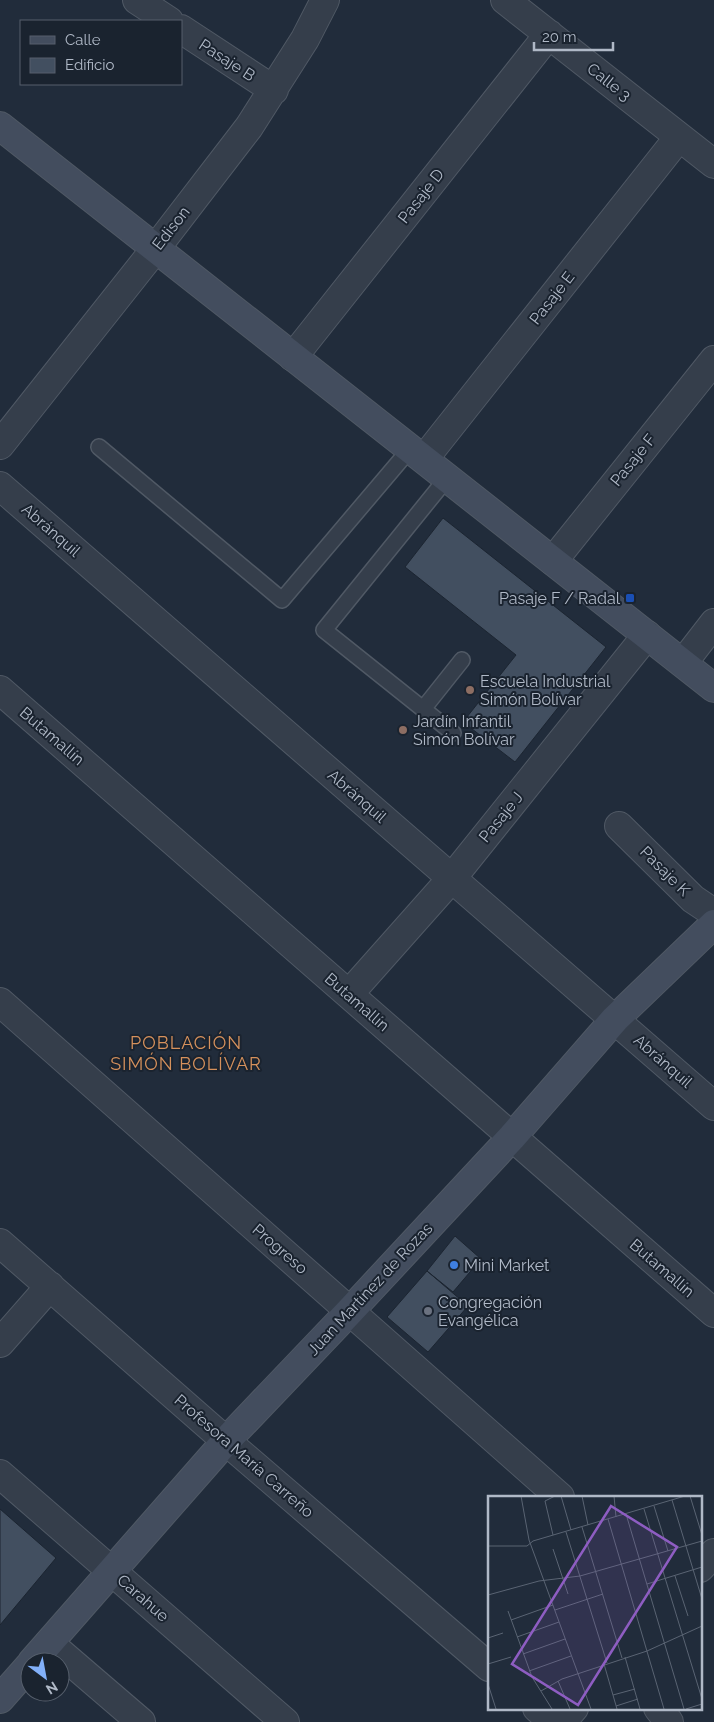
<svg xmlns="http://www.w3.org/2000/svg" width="714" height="1722" viewBox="0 0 714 1722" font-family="Raleway,sans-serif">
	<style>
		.building { fill: #424f60; stroke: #1c2531 }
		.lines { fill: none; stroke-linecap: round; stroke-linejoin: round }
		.lane-casing { stroke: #505965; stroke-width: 18 }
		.street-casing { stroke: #505965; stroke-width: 30 }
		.secondary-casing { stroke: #505965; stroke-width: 30 }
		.lane { stroke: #353e4b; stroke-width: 15 }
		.street { stroke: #353e4b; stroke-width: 28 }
		.secondary { stroke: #434d5e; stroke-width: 28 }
		.transit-dot { fill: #1a4fb4; stroke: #1a232f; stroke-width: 2 }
		.education-dot { fill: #8d6e63; stroke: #1a232f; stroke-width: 2 }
		.shop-dot { fill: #3f7fe0; stroke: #1a232f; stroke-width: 2 }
		.worship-dot { fill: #6b7280; stroke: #1a232f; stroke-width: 2 }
		.labels { text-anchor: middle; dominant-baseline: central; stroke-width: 4; stroke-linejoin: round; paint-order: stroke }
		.street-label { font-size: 16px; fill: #b0b9c7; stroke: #1a232f }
		.poi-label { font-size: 16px; fill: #b0b9c7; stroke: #1a232f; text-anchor: start }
		.neighbourhood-label { font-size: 18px; letter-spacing: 1px; fill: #d6915c; stroke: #1a232f }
		.inset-road { fill: none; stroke: #5a6473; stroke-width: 1 }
		.view { fill: #8e5dc2; fill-opacity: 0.15; stroke: #8e5dc2; stroke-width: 2.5 }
		.inset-edge { fill: none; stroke: #b0b9c7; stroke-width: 2.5 }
	</style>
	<rect width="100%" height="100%" fill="#212c3b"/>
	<path class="building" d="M443,518L606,647L515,762L463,722L516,655L405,567Z
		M455,1236L481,1259L453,1292L427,1271Z
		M427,1271L468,1306L428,1352L387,1317Z
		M0,1509L56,1558L0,1625Z"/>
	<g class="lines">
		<defs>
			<path id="lane" d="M99,447L282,600L410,449
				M447,478L324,630L453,733
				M423,709L462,660"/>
			<path id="street" d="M137,0L169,21
				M505,0L714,164
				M181,29L274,90
				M293,357L549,34
				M0,445L156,248L249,127L305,39L325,0
				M424,459L679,137
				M0,486L714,1106
				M553,561L714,360
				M683,663L714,623
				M0,690L714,1313
				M619,826L693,899L714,913
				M349,994L452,878L647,635
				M0,1002L560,1497
				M0,1243L226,1441L489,1667
				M0,1343L50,1286
				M0,1474L285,1722
				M700,1568L714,1553
				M49,1643L141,1722
				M537,1708L553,1722
				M658,1708L669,1722
				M562,1722L574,1708"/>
			<path id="secondary" d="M0,126L714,688
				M32,1662L226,1441L350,1311L512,1137L615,1019L714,924
				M0,1699L30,1665"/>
		</defs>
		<use href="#lane" class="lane-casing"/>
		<use href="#street" class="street-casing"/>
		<use href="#secondary" class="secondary-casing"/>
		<use href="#lane" class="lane"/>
		<use href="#street" class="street"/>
		<use href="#secondary" class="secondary"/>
	</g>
	<rect class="transit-dot" x="625" y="593" width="10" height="10" rx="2.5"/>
	<g class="education-dot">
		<circle cx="470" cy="690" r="5"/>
		<circle cx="403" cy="730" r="5"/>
	</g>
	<circle class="shop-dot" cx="454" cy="1265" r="5"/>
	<circle class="worship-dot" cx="428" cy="1311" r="5"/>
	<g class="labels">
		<g class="street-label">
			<text transform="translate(227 60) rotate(33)">Pasaje B</text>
			<text transform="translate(609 82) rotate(38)">Calle 3</text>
			<text transform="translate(421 196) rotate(-52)">Pasaje D</text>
			<text transform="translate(171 228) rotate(-52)">Edison</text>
			<text transform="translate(552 298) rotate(-52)">Pasaje E</text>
			<text transform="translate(633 460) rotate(-51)">Pasaje F</text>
			<text transform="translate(51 530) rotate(41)">Abránquil</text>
			<text transform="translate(52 736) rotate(41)">Butamallín</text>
			<text transform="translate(357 796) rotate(41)">Abránquil</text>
			<text transform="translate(501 817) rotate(-51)">Pasaje J</text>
			<text transform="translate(665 871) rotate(45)">Pasaje K</text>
			<text transform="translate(357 1002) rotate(41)">Butamallín</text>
			<text transform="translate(663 1061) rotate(41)">Abránquil</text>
			<text transform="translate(280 1249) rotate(41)">Progreso</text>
			<text transform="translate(662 1268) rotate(41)">Butamallín</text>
			<text transform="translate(370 1289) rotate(-47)">Juan Martínez de Rozas</text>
			<text transform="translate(244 1456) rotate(41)">Profesora María Carreño</text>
			<text transform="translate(143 1598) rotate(41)">Carahue</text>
		</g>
		<g class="poi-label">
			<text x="620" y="598" text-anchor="end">Pasaje F / Radal</text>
			<text x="480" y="681">Escuela Industrial<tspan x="480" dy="18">Simón Bolívar</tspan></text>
			<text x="413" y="721">Jardín Infantil<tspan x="413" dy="18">Simón Bolívar</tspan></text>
			<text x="464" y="1265">Mini Market</text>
			<text x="438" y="1302">Congregación<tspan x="438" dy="18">Evangélica</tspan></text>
		</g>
		<g class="neighbourhood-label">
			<text x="186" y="1042">POBLACIÓN<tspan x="186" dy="21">SIMÓN BOLÍVAR</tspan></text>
		</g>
	</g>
	<g transform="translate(488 1496)">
		<rect width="214" height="214" fill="#212c3b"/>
		<path class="inset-road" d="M33,0L41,44L103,213M73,0L83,34M94,0L100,29M126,0L128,21M202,0L214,39M184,4L214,103M166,10L180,55M156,13L214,203M138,18L196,213M120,23L176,213M94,31L134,162M78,36L119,167M65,39L57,5L67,0M0,50H39L45,45L197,0M65,53L80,98M187,80L200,120M159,88L214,71M0,99L51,85L92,80L214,45M67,114L115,98M20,115L44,181L64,213M23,124L65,109M29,141L71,126M0,142L15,137M35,158L77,143M137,161L152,213M0,168L23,161M116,168L129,213M41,175L83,160M70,185L82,213M0,188L8,213M53,195L74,183L159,155L214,130M125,199L147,193M128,210L150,203M198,213L214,208"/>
		<path class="view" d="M123,10L189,51L90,209L24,168Z"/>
		<rect width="214" height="214" class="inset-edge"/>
	</g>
	<rect x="20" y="20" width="162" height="65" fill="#1a232f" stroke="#565f6c"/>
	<rect x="30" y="36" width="25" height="8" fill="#434d5e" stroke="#565f6c"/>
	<text x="65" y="45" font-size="15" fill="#b0b9c7">Calle</text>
	<rect x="30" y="58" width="25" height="15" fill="#424f60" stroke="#565f6c"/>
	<text x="65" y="70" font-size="15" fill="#b0b9c7">Edificio</text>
	<g transform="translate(45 1677) rotate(148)"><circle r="24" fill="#1a232f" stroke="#565f6c"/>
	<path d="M0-4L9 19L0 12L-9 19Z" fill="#82b0f9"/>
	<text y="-8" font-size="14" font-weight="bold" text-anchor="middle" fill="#b0b9c7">N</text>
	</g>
	<path d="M534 42v8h79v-8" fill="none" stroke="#b0b9c7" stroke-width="2.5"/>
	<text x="542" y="42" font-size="15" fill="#b0b9c7" stroke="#1a232f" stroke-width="4" paint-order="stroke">20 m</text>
</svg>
